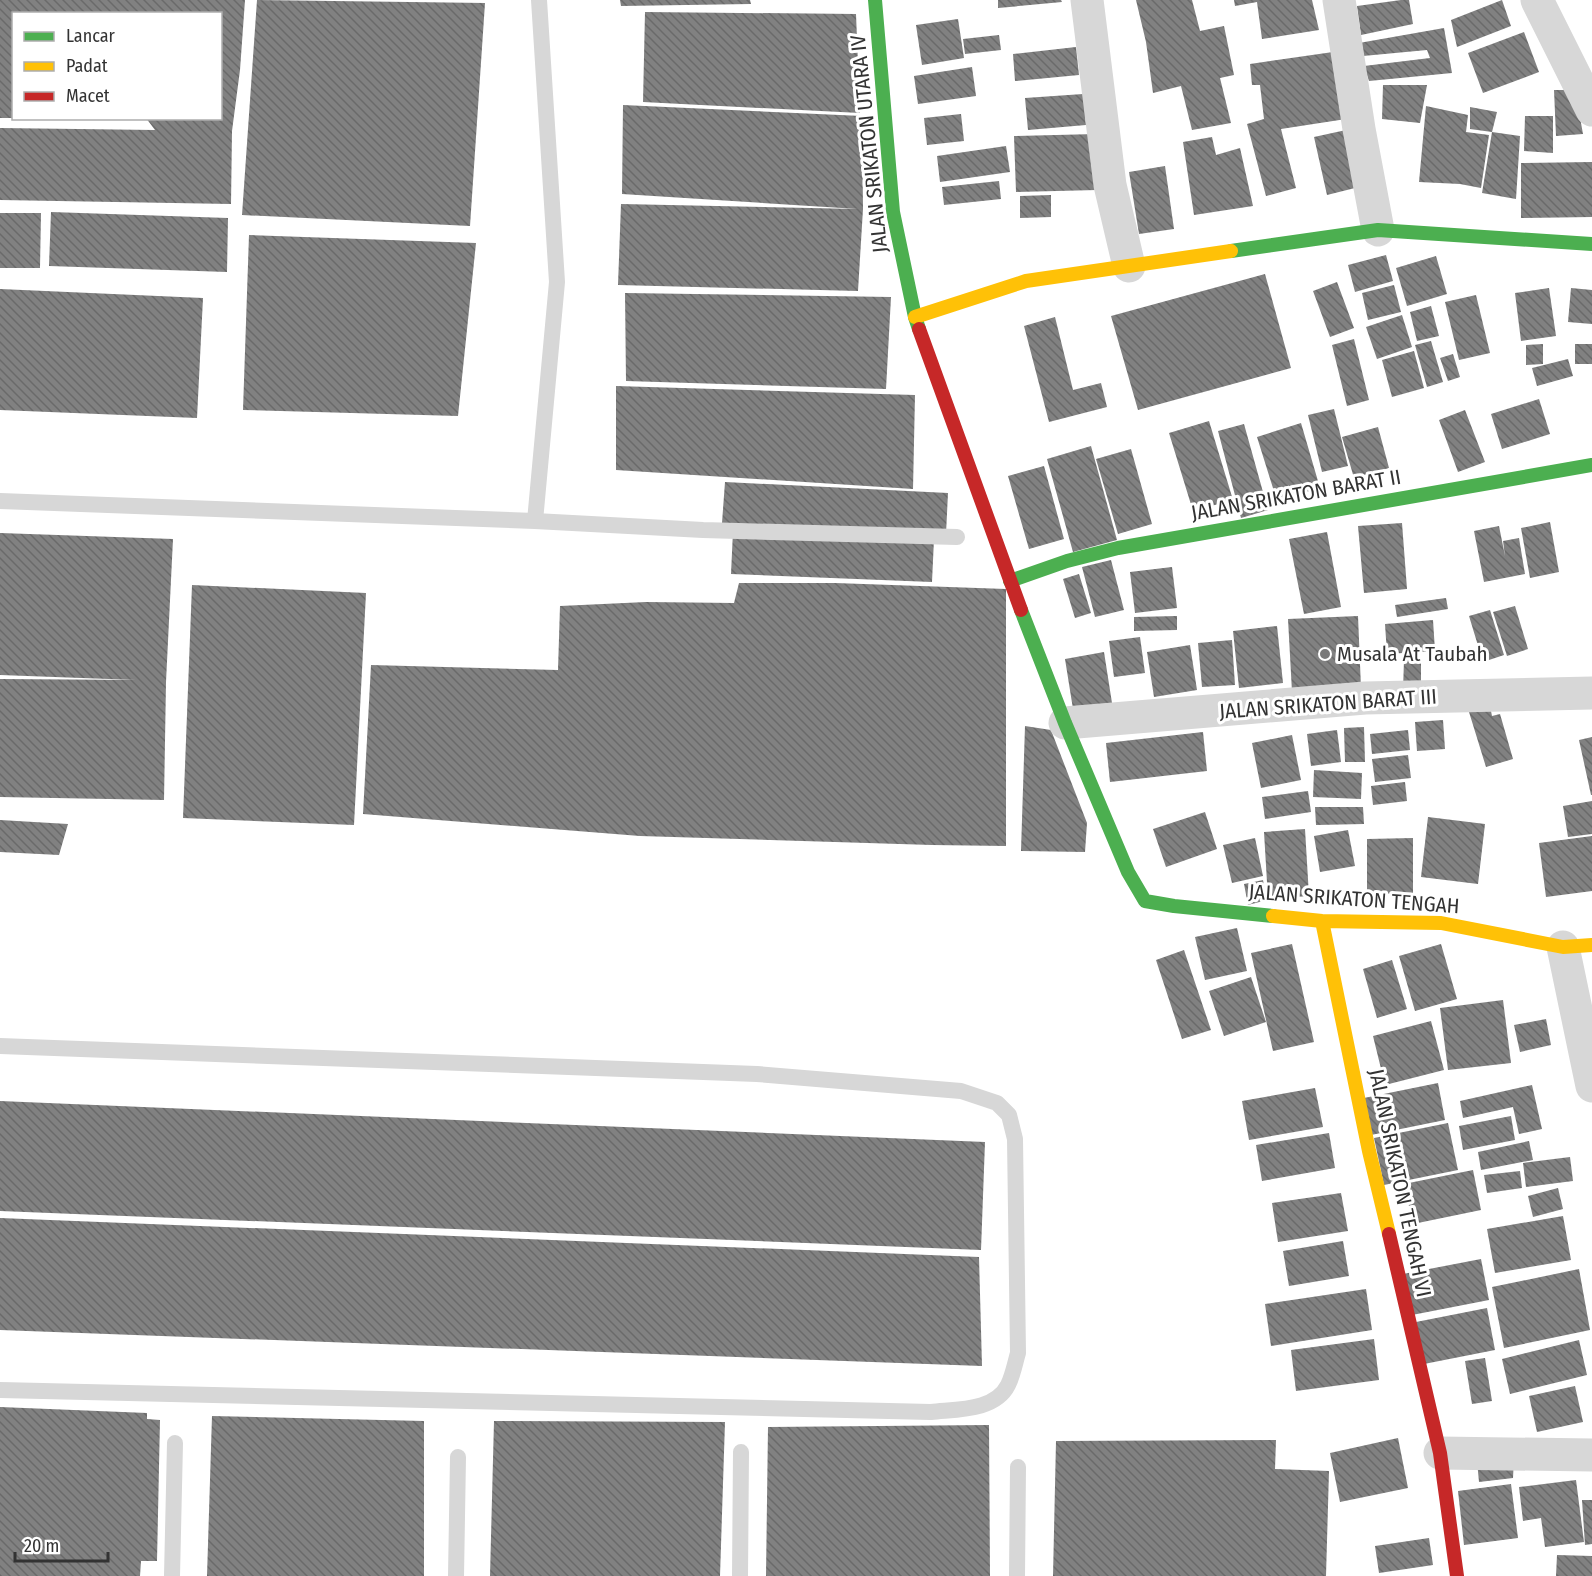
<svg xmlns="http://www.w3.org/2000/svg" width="1592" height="1576" viewBox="0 0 1592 1576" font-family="'Fira Sans Condensed',sans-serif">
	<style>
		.building { fill: url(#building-back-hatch) }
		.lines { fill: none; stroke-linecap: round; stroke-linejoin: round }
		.lane { stroke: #d7d7d7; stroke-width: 16 }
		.street { stroke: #d7d7d7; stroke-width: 33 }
		.fast { stroke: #4caf50; stroke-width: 14 }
		.slow { stroke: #ffc107; stroke-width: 14 }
		.jam { stroke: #c62828; stroke-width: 14 }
		.poi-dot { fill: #7a7a7a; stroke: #fff; stroke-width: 2 }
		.labels { text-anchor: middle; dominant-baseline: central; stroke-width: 6; stroke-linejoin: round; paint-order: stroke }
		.street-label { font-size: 21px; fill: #333; stroke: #fff }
		.poi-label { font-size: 21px; fill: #333; stroke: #fff; text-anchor: start }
	</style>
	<defs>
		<pattern id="building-back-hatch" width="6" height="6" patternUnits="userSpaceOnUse" patternTransform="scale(1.5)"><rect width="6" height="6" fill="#818181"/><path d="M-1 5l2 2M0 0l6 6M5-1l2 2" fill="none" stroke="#6a6a6a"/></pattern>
	</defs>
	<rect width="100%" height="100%" fill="#fff"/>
	<path class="building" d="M0,0H245L240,70L232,131L231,204L0,200V128L155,130L146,118H220V14H14V118H0Z
		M257,0L485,3L470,226L242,215Z
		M620,0H750L751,4L621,6Z
		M998,0H1061L1062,2L998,8Z
		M1136,0H1192L1200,31L1224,26L1234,75L1220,78L1231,123L1192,130L1181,86L1153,93L1146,42Z
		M1234,0H1312L1319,30L1262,39L1257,2L1235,6Z
		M1401,0H1409L1413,24L1361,35L1357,6Z
		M1502,0L1511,26L1457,47L1451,20Z
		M645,12L856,14L860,113L643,102Z
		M958,19L964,58L922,65L916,25Z
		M1444,28L1452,73L1369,81L1364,66L1430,58L1427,50L1363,56L1359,43Z
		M1524,32L1539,72L1483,93L1468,53Z
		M999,35L1001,50L965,54L963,39Z
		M1076,47L1079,75L1015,81L1013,54Z
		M1333,52L1346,119L1281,129L1296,188L1266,196L1247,124L1264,119L1260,85H1252L1250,64Z
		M972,67L976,96L918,104L914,76Z
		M1383,85H1427L1420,123L1382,119Z
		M1554,90H1575L1583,134L1556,136Z
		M1083,94L1086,125L1028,130L1025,98Z
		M623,105L862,116L863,209L858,291L618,285L621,204L858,209L622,194Z
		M1426,106L1468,115L1466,132L1489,135L1481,188L1460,184L1419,182Z
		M1470,107L1497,112L1492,132L1470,129Z
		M961,114L964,141L927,145L924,118Z
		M1525,116H1553V153L1524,151Z
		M1346,130L1359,187L1327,195L1314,137Z
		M1492,132L1520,136L1516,199L1482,193Z
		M1096,134L1097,190L1016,192L1014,136Z
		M1212,137L1216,155L1240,148L1253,206L1194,215L1183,142Z
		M1006,146L1010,172L940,182L937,156Z
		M1592,162V217L1521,218V163Z
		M1165,166L1174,229L1139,234L1129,172Z
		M999,181L1001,199L944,205L942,187Z
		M1051,195V217L1020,218V196Z
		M51,212L228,218L227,272L49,266Z
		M0,213H41L40,268H0Z
		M249,235L476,243L458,416L243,410Z
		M1386,255L1393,281L1355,292L1348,265Z
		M1436,256L1447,294L1407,306L1396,268Z
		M1265,274L1291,368L1138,410L1111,316Z
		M1337,282L1354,328L1330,337L1313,291Z
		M1394,285L1401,312L1368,320L1362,293Z
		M1549,288L1556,336L1521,341L1515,293Z
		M1571,288L1592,290V324L1568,322Z
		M0,289L203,298L197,418L0,410Z
		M625,293L891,297L886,389L626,381Z
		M1476,295L1490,353L1459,360L1445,302Z
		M1431,306L1439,336L1417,341L1410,312Z
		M1402,315L1412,347L1377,359L1366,327Z
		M1055,317L1073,390L1101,383L1107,407L1049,422L1024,326Z
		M1354,339L1369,400L1347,406L1332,345Z
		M1431,341L1443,382L1427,387L1415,345Z
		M1543,344V364L1526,365V345Z
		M1575,344H1592V364H1575Z
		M1414,351L1424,388L1392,397L1382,360Z
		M1453,354L1460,377L1448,381L1440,358Z
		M1568,359L1573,376L1537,386L1532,368Z
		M616,386L915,395L913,489L616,470Z
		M1539,399L1550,434L1502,449L1491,414Z
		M1334,409L1348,466L1322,472L1308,415Z
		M1465,410L1485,462L1458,472L1439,420Z
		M1209,421L1233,500L1193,511L1169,433Z
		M1301,423L1320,488L1277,501L1257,437Z
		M1244,424L1268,510L1241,518L1218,431Z
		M1378,427L1389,468L1354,478L1342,437Z
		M1091,446L1117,540L1073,552L1047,459Z
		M1131,449L1152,524L1118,534L1096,459Z
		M1044,466L1064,539L1029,549L1008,476Z
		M725,482L948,493L946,534L722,523Z
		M1550,522L1559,572L1530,578L1521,528Z
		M1402,523L1407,589L1364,593L1358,526Z
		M1499,526L1505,556L1503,541L1519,538L1525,574L1484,582L1474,531Z
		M733,531L934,539L932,582L731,574Z
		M1327,532L1341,607L1304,614L1289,539Z
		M0,533L173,539L166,682L164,800L0,797V679L136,680L0,675Z
		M1111,560L1124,610L1095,617L1082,567Z
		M1172,567L1177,608L1135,613L1130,572Z
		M1079,574L1091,613L1075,618L1063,579Z
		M739,583H835L1006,589V846L932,845L640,836L363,814L371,665L558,670L560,606L646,602L734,603Z
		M192,585L366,593L354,825L183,818Z
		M1446,598L1448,609L1397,617L1395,605Z
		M1515,606L1528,649L1507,656L1493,612Z
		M1490,610L1504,655L1483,662L1469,616Z
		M1177,616V630L1134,631V617Z
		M1358,616L1361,688L1292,692L1288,619Z
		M1433,620L1435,651L1387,654L1385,624Z
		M1277,626L1283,683L1239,688L1233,631Z
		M1140,637L1145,673L1114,677L1109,641Z
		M1232,640L1235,685L1202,687L1198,643Z
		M1190,645L1197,690L1154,697L1147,652Z
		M1104,652L1112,703L1073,709L1065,659Z
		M1404,660H1421V691L1403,690Z
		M1490,706L1492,716L1500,714L1513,759L1486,767L1469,712Z
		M1443,720L1445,749L1417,751L1415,722Z
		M1025,726L1051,730L1087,823L1085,852L1021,851Z
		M1364,727L1365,762H1345L1344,728Z
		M1337,730L1341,762L1311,766L1307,734Z
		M1408,730L1410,750L1372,754L1370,734Z
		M1203,732L1207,771L1110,782L1106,743Z
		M1292,735L1301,780L1261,788L1252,743Z
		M1592,737V795H1591L1579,740Z
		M1408,755L1411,778L1375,782L1372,759Z
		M1314,770L1362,773L1361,799L1313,797Z
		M1405,782L1407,801L1373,805L1371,786Z
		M1308,791L1311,812L1265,819L1262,797Z
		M1592,801V834L1568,837L1563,806Z
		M1315,807H1363L1364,824L1316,825Z
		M1205,812L1217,849L1166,867L1153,829Z
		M1428,817L1485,824L1478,884L1421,877Z
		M0,820L68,824L59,855L0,852Z
		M1305,829L1309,896L1268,899L1264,832Z
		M1348,830L1355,866L1320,872L1314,836Z
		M1592,836V891L1546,897L1539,843Z
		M1255,838L1263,876L1232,883L1223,845Z
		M1413,838V893L1367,894V839Z
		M1263,880L1267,900L1248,905L1244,884Z
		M1237,928L1247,971L1205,980L1195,937Z
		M1292,944L1314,1042L1273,1051L1251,953Z
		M1441,944L1457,999L1415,1011L1399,956Z
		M1184,950L1211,1030L1182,1039L1156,960Z
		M1392,960L1407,1009L1377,1018L1363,969Z
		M1251,977L1266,1022L1224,1036L1209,991Z
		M1503,1000L1511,1063L1448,1070L1440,1008Z
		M1546,1019L1551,1045L1520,1052L1514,1025Z
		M1431,1021L1444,1070L1385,1085L1373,1036Z
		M1438,1083L1445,1120L1371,1135L1364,1098Z
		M1532,1085L1542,1129L1519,1134L1513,1107L1463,1118L1460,1101Z
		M1315,1088L1323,1127L1249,1140L1242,1101Z
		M0,1101L985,1142L981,1250L0,1211Z
		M1511,1116L1515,1140L1463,1150L1459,1126Z
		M1448,1123L1458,1170L1384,1185L1374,1138Z
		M1329,1133L1335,1168L1262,1181L1256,1145Z
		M1529,1141L1533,1160L1481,1170L1478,1152Z
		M1570,1157L1573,1181L1526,1187L1523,1163Z
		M1473,1170L1481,1210L1413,1224L1404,1184Z
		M1520,1171L1522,1188L1487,1193L1484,1175Z
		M1558,1188L1563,1209L1533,1217L1528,1196Z
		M1341,1193L1348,1231L1278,1242L1272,1203Z
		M1563,1216L1571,1260L1495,1273L1487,1229Z
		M0,1218L979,1257L982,1366L0,1330Z
		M1343,1241L1349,1276L1289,1286L1283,1251Z
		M1481,1259L1489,1300L1412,1315L1403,1274Z
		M1579,1269L1590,1330L1504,1348L1492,1287Z
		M1366,1289L1372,1330L1271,1346L1265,1304Z
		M1487,1308L1495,1350L1424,1364L1416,1322Z
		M1374,1339L1379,1380L1296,1391L1291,1350Z
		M1579,1340L1587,1375L1510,1394L1502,1359Z
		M1485,1358L1492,1401L1472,1404L1465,1361Z
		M1575,1386L1583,1422L1537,1432L1529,1396Z
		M0,1407L147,1413V1419L160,1420L157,1561H141L140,1576H0Z
		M212,1416L424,1421V1576H207Z
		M494,1421L725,1422L720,1576H490Z
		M989,1425L990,1576H766L768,1427Z
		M1398,1438L1408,1488L1340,1502L1330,1453Z
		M1276,1440L1275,1469L1329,1471L1326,1576H1053L1056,1441Z
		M1514,1458L1513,1478L1479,1482L1477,1461Z
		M1576,1480L1584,1542L1545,1547L1541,1518L1523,1521L1519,1487Z
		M1511,1484L1518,1538L1464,1545L1458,1491Z
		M1582,1500H1592V1544L1585,1545Z
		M1429,1538L1433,1565L1379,1573L1375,1546Z
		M1557,1555L1592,1556V1576H1556Z"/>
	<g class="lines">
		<path class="lane" d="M0,501L535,521L557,282L539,0
			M535,521L703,530L957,537
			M0,1046L757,1074L961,1091L997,1103L1009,1115L1015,1139L1018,1353C1015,1363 1013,1375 1008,1385C995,1411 957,1409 931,1412L0,1390
			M172,1576L175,1443
			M456,1576L458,1457
			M740,1576L741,1452
			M1017,1576L1018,1467"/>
		<path class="street" d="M1087,0L1110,185L1129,266
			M1339,0L1359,129L1378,230
			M1537,0L1592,110
			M1065,723L1365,698L1592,693
			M1563,947L1592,1086
			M1440,1453L1592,1455"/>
		<path class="fast" d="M875,0L893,212L915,317L919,329
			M1231,251L1378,230L1592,244
			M1010,581L1067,561L1118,548L1592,465
			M1021,610L1065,723L1128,872L1145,901L1174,906L1273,916"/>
		<path class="slow" d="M915,317L1026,281L1231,251
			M1273,916L1322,921L1441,923L1563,947L1592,945
			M1322,921L1369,1151L1389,1234"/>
		<path class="jam" d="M919,329L1021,610
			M1389,1234L1440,1453L1457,1576"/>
	</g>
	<circle class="poi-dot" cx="1325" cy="654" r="6"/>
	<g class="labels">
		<g class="street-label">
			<text transform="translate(869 144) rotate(-96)">JALAN SRIKATON UTARA IV</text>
			<text transform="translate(1296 495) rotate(-10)">JALAN SRIKATON BARAT II</text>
			<text transform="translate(1328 704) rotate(-4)">JALAN SRIKATON BARAT III</text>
			<text transform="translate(1354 899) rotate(4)">JALAN SRIKATON TENGAH</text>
			<text transform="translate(1400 1183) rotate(78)">JALAN SRIKATON TENGAH VI</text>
		</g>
		<g class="poi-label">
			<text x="1337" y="654">Musala At Taubah</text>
		</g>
	</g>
	<rect x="12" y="12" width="210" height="108" fill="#ffffff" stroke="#adadad" stroke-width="1.5"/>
	<rect x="24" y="32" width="30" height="9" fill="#4caf50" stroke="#adadad" stroke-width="1.5"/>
	<text x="66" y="42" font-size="18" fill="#333333">Lancar</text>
	<rect x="24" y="62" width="30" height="9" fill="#ffc107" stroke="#adadad" stroke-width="1.5"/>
	<text x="66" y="72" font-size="18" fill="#333333">Padat</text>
	<rect x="24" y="92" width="30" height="9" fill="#c62828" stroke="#adadad" stroke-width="1.5"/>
	<text x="66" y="102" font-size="18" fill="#333333">Macet</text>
	<path d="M15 1552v9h93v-9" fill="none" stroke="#333333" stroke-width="3"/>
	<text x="24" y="1552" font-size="18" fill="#333333" stroke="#ffffff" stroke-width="4.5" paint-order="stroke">20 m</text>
</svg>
